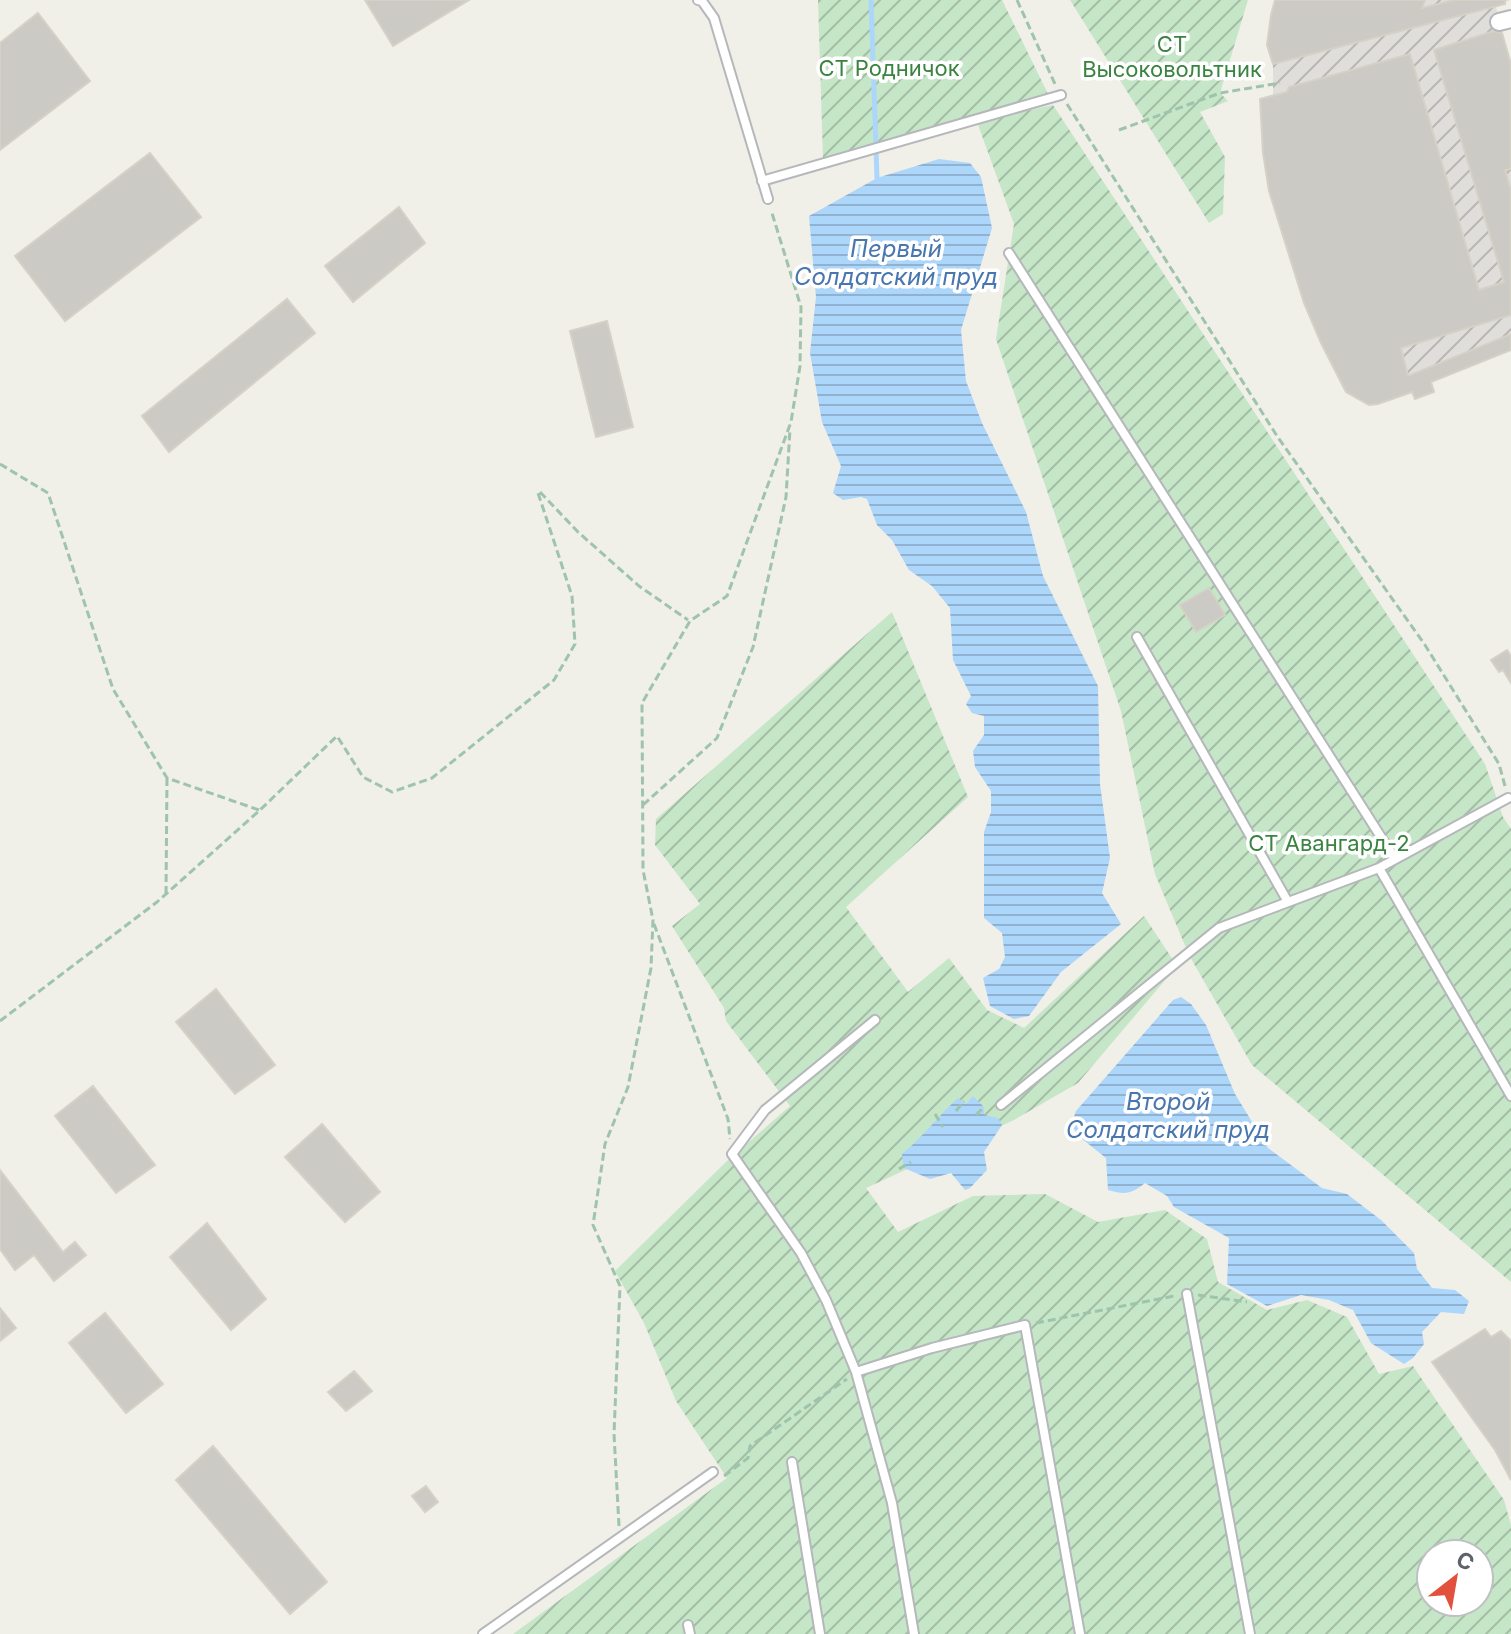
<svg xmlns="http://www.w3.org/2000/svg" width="1511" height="1634" viewBox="0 0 1511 1634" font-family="Inter,sans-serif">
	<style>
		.industrial { fill: url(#industrial-furrows) }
		.garden { fill: url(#garden-furrows); fill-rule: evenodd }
		.water { fill: url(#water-rules) }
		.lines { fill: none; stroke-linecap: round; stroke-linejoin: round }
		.stream { stroke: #add6fb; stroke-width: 5 }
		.building { fill: #cccac4; stroke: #d5d1c6; stroke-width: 2 }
		.service-casing { stroke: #b5b7bb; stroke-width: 12 }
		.minor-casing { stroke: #b5b7bb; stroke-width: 20 }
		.path { stroke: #9ec4ab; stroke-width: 3; stroke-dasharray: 8 4; stroke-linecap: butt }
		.service { stroke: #fff; stroke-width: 8 }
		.minor { stroke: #fff; stroke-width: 16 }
		.labels { text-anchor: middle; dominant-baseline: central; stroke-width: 7; stroke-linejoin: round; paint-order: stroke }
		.park-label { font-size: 22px; fill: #3a8340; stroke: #fff }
		.water-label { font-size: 24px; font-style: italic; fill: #4976ae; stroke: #fff }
	</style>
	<defs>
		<pattern id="industrial-furrows" width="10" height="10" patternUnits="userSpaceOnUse" patternTransform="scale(2)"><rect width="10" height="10" fill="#dfdeda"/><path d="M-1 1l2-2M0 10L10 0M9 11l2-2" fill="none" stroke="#b8b7b5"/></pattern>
		<pattern id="garden-furrows" width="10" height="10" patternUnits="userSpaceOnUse" patternTransform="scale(2)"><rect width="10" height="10" fill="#c6e6c8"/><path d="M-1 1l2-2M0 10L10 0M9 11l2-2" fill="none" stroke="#a4bea6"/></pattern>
		<pattern id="water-rules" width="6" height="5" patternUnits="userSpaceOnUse" patternTransform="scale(2)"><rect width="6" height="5" fill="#add6fb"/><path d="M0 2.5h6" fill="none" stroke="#90b1cf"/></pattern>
	</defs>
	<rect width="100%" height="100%" fill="#f0efe8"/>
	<path class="industrial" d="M1275,0H1510L1496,7L1511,64V350L1431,382L1434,392L1415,399L1411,392L1378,404L1369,405L1346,392L1321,343L1304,303L1269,191L1263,153L1260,99L1273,95V64L1267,45L1271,15Z"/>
	<path class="garden" d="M818,0H1002L1048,94L823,159Z
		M1070,0H1248L1220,93L1228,101L1200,112L1225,157L1223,214L1209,223Z
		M1053,105L1485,764L1503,817L1511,829V1282L1252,1065L1189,955L1155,874L1121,711L996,339L1014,224L977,122Z
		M892,612L968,797L846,907L908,992L949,958L987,1010L1024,1028L1144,916L1177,966L1078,1083L1014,1120L866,1188L898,1232L973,1196L1045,1194L1098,1222L1165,1210L1207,1239L1218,1282L1267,1310L1307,1300L1347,1317L1379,1374L1413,1366L1504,1500L1511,1525V1634H513L727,1478L676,1401L644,1323L615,1271L728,1160L790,1106L726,1021L724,1008L672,926L700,904L655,845L656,819ZM1431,1554H1479V1602H1431Z"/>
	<path class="water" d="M939,159L970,163L981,177L992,228L961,330L966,381L982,423L1026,512L1043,576L1098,686L1100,784L1110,858L1102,893L1121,924L1061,972L1029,1016L1014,1019L990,1006L983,978L999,969L1005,957L1002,933L984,918V832L991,812V791L975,767L973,751L984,735V716L972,713L966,704L971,696L953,660L950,608L932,586L909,570L892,540L877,525L867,499L861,497L843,500L833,493L841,466L822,422L810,353L816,297L809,216L877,178Z
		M1181,997L1191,1004L1206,1025L1235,1094L1268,1148L1322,1188L1347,1194L1381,1220L1414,1253L1417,1269L1432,1288L1455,1290L1469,1301L1464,1314L1441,1312L1422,1332L1424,1344L1413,1358L1404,1364L1371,1343L1353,1310L1329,1300L1301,1295L1267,1306L1227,1284L1229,1238L1174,1207L1167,1196L1145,1183C1131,1194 1126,1195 1108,1190L1106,1158L1081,1138L1071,1125L1076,1111L1173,1000Z
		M973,1096L984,1107V1115L998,1118L1002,1125L984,1152L987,1170L970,1188L965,1190L951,1173L930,1179L904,1168L902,1154C923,1137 938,1116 958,1098L966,1104Z"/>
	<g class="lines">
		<path class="stream" d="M871,0L877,178"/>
	</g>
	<path class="building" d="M365,0H469L393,46Z
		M1275,0H1425L1422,8L1454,0H1505V4L1273,64L1267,45L1271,15Z
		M38,13L90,81L0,150V43Z
		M1494,31L1502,33L1511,64V169L1505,170L1511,190V315L1401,348L1408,376L1511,334V350L1431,382L1434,392L1415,399L1412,392L1378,404L1369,405L1346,392L1321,343L1304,303L1269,191L1263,153L1260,99L1287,92L1289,87L1410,54L1479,290L1504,282L1434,50Z
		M150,153L201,217L65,321L15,256Z
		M399,207L425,243L353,302L325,266Z
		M287,299L315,333L169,452L142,416Z
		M607,321L633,427L596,437L570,331Z
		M1209,588L1225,615L1196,632L1180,605Z
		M1507,650L1511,656V683L1503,670L1499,672L1491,660Z
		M216,989L275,1065L235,1094L176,1022Z
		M93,1086L155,1165L116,1193L55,1116Z
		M322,1124L380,1192L345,1222L285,1157Z
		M0,1170L63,1252L75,1242L86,1255L54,1281L34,1255L15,1270L0,1249Z
		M207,1223L266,1299L231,1330L170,1257Z
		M0,1308L16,1328L0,1341Z
		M105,1313L163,1384L126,1413L69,1343Z
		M1485,1329L1491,1337L1501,1331L1511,1341V1480L1495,1450L1432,1362Z
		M354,1371L372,1391L346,1411L328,1392Z
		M213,1446L327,1582L290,1614L176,1480Z
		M426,1486L438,1502L425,1512L412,1496Z"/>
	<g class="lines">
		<defs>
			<path id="service" d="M698,0L702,1L714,18L768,199
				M762,181L1061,95
				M1009,253L1395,859
				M1137,637L1288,902
				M1379,868L1511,1096
				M875,1020L765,1110L732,1154L801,1253L826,1300L856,1372L892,1503L914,1634
				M1001,1105L1219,928L1379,868L1508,798
				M1187,1294L1250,1634
				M856,1372L932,1348L1025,1325L1080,1634
				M792,1462L820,1634
				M688,1625L690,1634
				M483,1634L713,1472"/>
			<path id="minor" d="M1499,22L1511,19"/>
		</defs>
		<use href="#service" class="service-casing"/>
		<use href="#minor" class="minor-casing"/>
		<path class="path" d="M1017,0L1055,84
			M1067,104L1277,436L1425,645L1499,764L1505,786
			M1119,130L1220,93L1280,83
			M0,464L48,493L113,689L167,778L259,810
			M540,492L578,532L639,586L688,620
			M643,805L717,738L753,647L786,497L790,429
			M166,894L167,778
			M654,924L728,1119L730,1139
			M0,1021L157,902L260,810L337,736L363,777L392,792L432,778L554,680L575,644L572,596L537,490
			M956,1111L964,1101
			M935,1114L943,1127
			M976,1115L984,1107
			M899,1169L911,1162
			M1198,1295L1247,1302
			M1036,1323L1174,1296
			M724,1476L748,1458L750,1446L847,1379
			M619,1526L614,1434L620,1286L593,1225L605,1144L628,1087L651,968L653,920L643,870L642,703L690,621L727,596L791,422L800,366L801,307L771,210"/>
		<use href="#service" class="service"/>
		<use href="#minor" class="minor"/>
	</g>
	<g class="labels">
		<g class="park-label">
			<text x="1172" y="44">СТ<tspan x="1172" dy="25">Высоковольтник</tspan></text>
			<text x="889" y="68">СТ Родничок</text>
			<text x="1329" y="843">СТ Авангард-2</text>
		</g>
		<g class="water-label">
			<text x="896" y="248">Первый<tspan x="896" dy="28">Солдатский пруд</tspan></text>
			<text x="1168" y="1101">Второй<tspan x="1168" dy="28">Солдатский пруд</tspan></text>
		</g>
	</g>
	<g transform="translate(1455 1578) rotate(31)"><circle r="38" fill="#ffffff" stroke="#bfc0c2" stroke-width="2"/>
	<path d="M0-6L14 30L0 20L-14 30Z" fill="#e2513d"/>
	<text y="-12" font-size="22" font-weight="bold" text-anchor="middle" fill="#5f6267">С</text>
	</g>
</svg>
